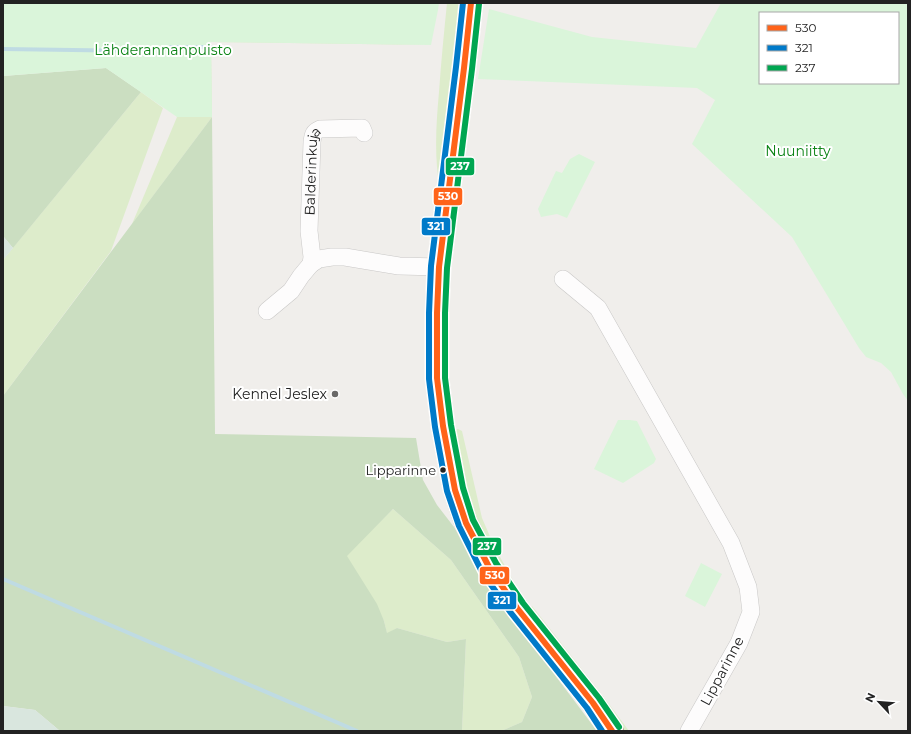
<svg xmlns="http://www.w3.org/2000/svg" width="911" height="734" viewBox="0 0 911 734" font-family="Montserrat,sans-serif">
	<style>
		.grass { fill: #ddeccb }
		.forest { fill: #cbdec1 }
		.wetland { fill: #d9e6de }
		.park { fill: #daf5da; fill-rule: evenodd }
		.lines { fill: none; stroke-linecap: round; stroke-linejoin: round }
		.stream { stroke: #bfdbe3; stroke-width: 4 }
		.minor-casing { stroke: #c9c8c7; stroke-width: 18 }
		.major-casing { stroke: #a79c86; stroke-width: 24 }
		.minor { stroke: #fdfcfc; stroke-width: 17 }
		.major { stroke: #f3ede7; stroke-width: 22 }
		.bus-1-casing { stroke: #fff; stroke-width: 9 }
		.bus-2-casing { stroke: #fff; stroke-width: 9 }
		.bus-3-casing { stroke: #fff; stroke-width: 9 }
		.bus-1 { stroke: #ff6319; stroke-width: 6 }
		.bus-2 { stroke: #007ac9; stroke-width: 6 }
		.bus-3 { stroke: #00a651; stroke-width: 6 }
		.poi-dot { fill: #6a6968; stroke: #fff; stroke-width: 1.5 }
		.bus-dot { fill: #222; stroke: #fff; stroke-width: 1.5 }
		.labels { text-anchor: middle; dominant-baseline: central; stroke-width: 4; stroke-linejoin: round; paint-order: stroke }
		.bus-label { font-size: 13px; fill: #222; stroke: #fff; text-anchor: end }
		.park-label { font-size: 14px; fill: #0c8416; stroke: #fff }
		.street-label { font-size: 14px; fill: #222; stroke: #fff }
		.poi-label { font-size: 14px; fill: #222; stroke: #fff; text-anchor: end }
		.line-badge { stroke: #fff; stroke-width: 1.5 }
		.badge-label { font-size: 11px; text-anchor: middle; font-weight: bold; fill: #fff }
	</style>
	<rect width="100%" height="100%" fill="#f0eeeb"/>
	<path class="grass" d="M447,3H462L440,190C434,157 436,125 439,92C441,62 444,33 447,3Z
		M162,37L431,45L211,42L212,117L132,224L177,117Z
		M141,92L163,108L111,251L3,396V260Z
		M458,429L462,431L482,518L495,548L518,589L514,588L505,575L476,519L468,497L459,467L454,430Z
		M393,509L451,560L519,657L532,697L522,722L501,731H462L466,639L447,642L397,628L387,634L384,621L346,555Z
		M532,606L603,696L629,731H622L530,611Z"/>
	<path class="forest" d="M106,68L141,92L13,248L3,236V76Z
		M212,117L215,434L416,438L423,480L437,505L454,527L500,602L597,731H501L522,722L532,697L519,657L451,560L393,509L347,556L377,604L384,621L387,633L397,628L447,642L466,639L462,731H60L35,710L3,706V396Z"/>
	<path class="wetland" d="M3,236L13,248L3,260Z
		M3,706L35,710L60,731H3Z"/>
	<path class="park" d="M3,3H439L438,10L431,45L211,42L212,117H177L106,68L3,76Z
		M721,3H908V401L903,394L891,372L881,363L866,357L859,348L792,237L692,144L715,100L697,88L478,79L489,9L592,37L696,48ZM760,13H898V83H760Z
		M579,154L595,162L567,218L557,214L541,217L538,209L556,171L562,173L570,159Z
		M618,420H630L637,421L656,459L654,463L623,483L594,469Z
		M701,563L722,574L705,607L685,596Z"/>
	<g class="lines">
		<path class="stream" d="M171,47H211
			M3,49L142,51
			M3,579L357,731"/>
		<defs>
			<g id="minor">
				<path d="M311,264L319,259L332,257H345L399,266L439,267"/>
				<path d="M563,279L598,308L731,543L748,587L751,612L739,643L689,731"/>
				<path id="s1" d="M267,311L291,291L301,276L311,264L312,257L309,231L312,142C313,135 313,132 320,129L362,128L364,133"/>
			</g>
			<path id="major" d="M471,3L464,68L439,267L437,313V378L443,426L455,490L466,523L489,567L517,608L593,703L612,731"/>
		</defs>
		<use href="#minor" class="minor-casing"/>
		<use href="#major" class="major-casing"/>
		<use href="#minor" class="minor"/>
		<use href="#major" class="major"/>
		<defs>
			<path id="bus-1" d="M471,3L464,68L439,267L437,313V378L443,426L455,490L466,523L489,567L517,608L593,703L612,731"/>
			<path id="bus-2" d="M463,3L456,67L431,266L429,313V379L435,427L447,491L459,526L482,572L511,613L587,708L602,731"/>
			<path id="bus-3" d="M479,4L472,69L447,268L445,313V378L451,425L463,488L473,520L496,563L523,603L599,698L619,727"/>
		</defs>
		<use href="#bus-1" class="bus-1-casing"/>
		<use href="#bus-2" class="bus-2-casing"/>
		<use href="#bus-3" class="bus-3-casing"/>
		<use href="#bus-1" class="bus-1"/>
		<use href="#bus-2" class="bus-2"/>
		<use href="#bus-3" class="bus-3"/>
	</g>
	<circle class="poi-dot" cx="335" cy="394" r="4"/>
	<circle class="bus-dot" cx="443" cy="470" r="3.5"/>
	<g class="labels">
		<g class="bus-label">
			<text x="436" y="470">Lipparinne</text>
		</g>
		<g class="park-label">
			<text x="163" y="50">Lähderannanpuisto</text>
			<text x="798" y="151">Nuuniitty</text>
		</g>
		<g class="street-label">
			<text stroke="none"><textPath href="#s1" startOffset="158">Balderinkuja</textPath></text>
			<text transform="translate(722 671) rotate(-62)">Lipparinne</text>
		</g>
		<g class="poi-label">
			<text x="327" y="394">Kennel Jeslex</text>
		</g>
	</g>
	<g class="line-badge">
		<rect x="445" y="157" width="30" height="19" rx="4" fill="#00a651"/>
		<rect x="433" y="187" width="30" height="19" rx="4" fill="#ff6319"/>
		<rect x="421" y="217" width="30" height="19" rx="4" fill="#007ac9"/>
		<rect x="472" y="537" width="30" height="19" rx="4" fill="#00a651"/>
		<rect x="479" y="566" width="31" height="19" rx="4" fill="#ff6319"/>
		<rect x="487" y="591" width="30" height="19" rx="4" fill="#007ac9"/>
	</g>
	<g class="badge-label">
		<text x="460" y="170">237</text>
		<text x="448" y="200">530</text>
		<text x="436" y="230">321</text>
		<text x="487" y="550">237</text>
		<text x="495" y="579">530</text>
		<text x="502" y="604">321</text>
	</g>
	<rect width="911" height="734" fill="none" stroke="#222222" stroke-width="8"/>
	<rect x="759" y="12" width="140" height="72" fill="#ffffff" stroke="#a7a7a7"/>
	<rect x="767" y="25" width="20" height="6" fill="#ff6319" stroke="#a7a7a7"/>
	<text x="795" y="32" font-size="12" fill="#222222">530</text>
	<rect x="767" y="45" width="20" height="6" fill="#007ac9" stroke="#a7a7a7"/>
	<text x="795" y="52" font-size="12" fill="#222222">321</text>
	<rect x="767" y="65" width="20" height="6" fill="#00a651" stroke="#a7a7a7"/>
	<text x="795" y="72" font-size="12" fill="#222222">237</text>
	<g transform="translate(879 702) rotate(296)" stroke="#ffffff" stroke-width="3" paint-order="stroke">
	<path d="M0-3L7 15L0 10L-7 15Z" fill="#222222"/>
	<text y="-6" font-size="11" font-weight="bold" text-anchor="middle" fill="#222222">N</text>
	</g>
</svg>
